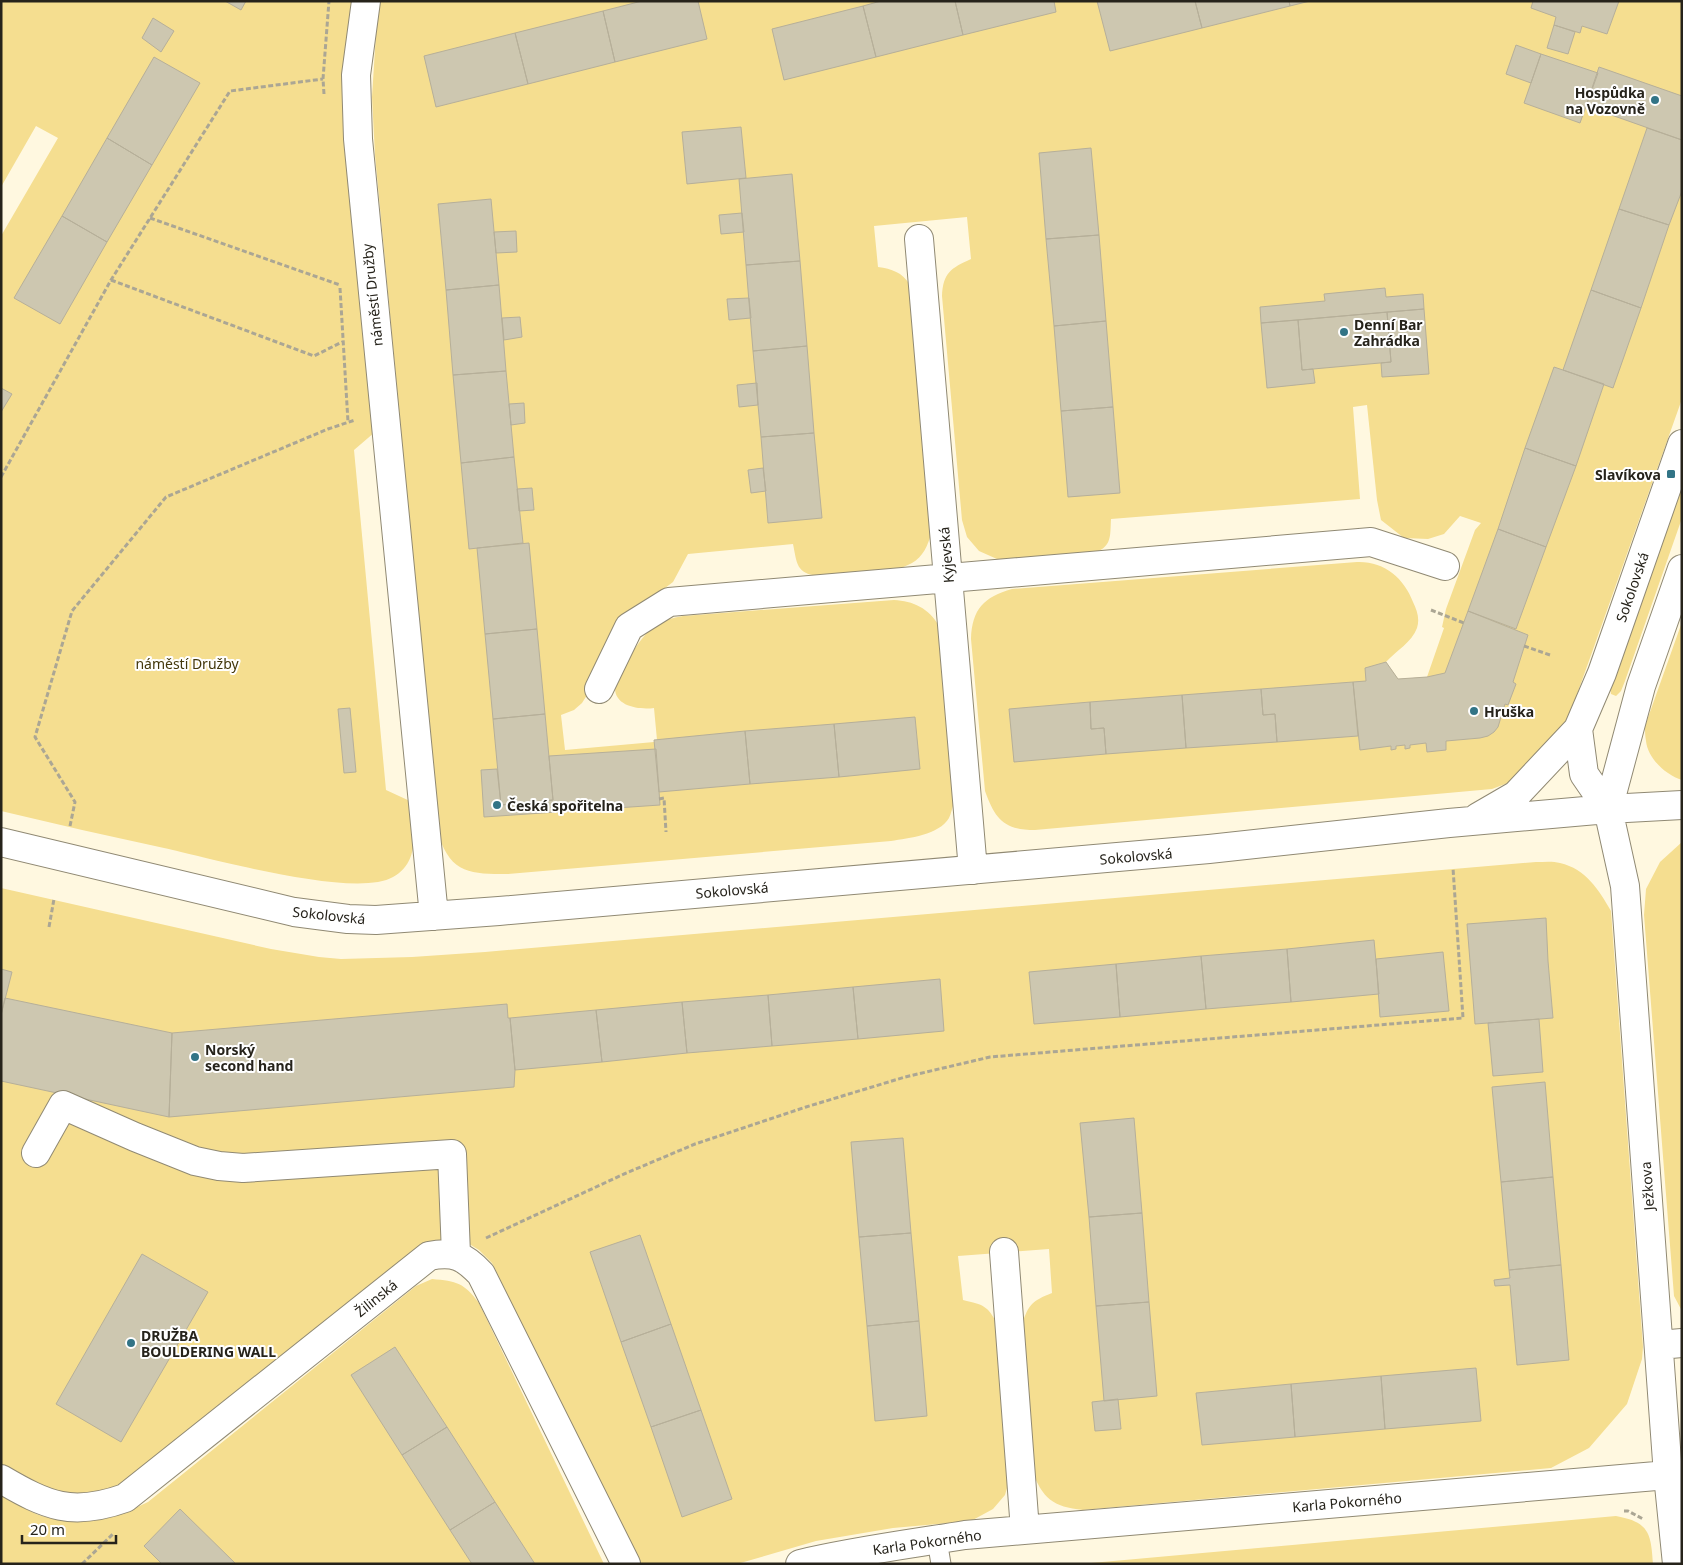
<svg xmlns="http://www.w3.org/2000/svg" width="1683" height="1565" viewBox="0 0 1683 1565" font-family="'Noto Sans',sans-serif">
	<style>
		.green { fill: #f5de90 }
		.building { fill: #cdc7b0; stroke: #b6af99 }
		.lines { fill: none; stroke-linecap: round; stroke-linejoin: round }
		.service-casing { stroke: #908973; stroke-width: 21 }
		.minor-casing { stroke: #908973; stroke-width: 30 }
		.path { stroke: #aba694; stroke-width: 3; stroke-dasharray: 5 2.5; stroke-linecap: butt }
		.service { stroke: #fff; stroke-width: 19 }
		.minor { stroke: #fff; stroke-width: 28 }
		.poi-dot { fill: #327486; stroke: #fff; stroke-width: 2 }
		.labels { text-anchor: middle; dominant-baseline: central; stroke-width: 4; stroke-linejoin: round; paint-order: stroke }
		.poi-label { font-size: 14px; font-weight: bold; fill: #26231b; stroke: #fff; text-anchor: start }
		.street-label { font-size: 14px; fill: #26231b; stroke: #fff }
		.park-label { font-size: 14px; fill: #43370b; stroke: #fff }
	</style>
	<rect width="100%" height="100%" fill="#fff8e0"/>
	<path class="green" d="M1,1H353L375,432L354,450L386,790L412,802C414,827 421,862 393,877C355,899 210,858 164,848C109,836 55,824 1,811V236L58,138L36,126L1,187Z
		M378,1H1682V399L1590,658L1571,711L1557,740L1513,781L1492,789L1035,830C1004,830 995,819 985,791L971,639C972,609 984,597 1012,589L1357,562C1384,561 1404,578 1413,602C1417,610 1420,619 1417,628C1412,642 1396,651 1386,662L1398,679L1427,677L1444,628L1442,627L1446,609L1475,530L1481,523L1460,516L1444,534L1428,539L1404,538L1381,520L1377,500L1367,405L1353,407L1360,499L1111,519C1110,538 1112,547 1092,554L1014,560L997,559L979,551L967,537L962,520L942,296C943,273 951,268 971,259L967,217L874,226L878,267C892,269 902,272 910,285L931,534C928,545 923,557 912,563C892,575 843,574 819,576C796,574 797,563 793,544L688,554L673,582L645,603L582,703L574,710L561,715L565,750L654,742L657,740L654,708C640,710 614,707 615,687C615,675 643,634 654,626C663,620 673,618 683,616L894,600C913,601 929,608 939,626L954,803C952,808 951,814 949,818C939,835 909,838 891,841L507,874C472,874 451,874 439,836L375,155L372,97Z
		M1682,484V518L1625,681L1621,691L1616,696L1611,694L1610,688Z
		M1682,622V780C1666,775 1648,759 1646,741C1645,736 1645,731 1645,726Z
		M1682,842V1311L1674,1296L1644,915L1646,889L1660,862Z
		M1536,862C1544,862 1553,861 1560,863C1586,869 1599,890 1611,911L1643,1347L1642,1359L1627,1404L1589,1448L1551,1468L1083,1510C1053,1507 1042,1498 1032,1470L1022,1324C1029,1304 1032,1301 1052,1293L1049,1249L958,1256L963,1300C984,1305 987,1305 998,1325L1009,1481L1005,1495L993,1509L971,1521L893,1528L816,1541L737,1564H638L492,1263L479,1250L461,1239L114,1491L88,1497L45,1491L1,1466V888L271,949L319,957L341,959L412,957L485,952Z
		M432,1279C457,1281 464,1283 479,1303L604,1564H1V1493C14,1500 28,1512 42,1516C82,1528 112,1520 148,1502L416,1286Z
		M1616,1516C1649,1522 1651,1533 1653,1564H1080Z"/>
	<path class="building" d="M225,1H246L241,10Z
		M642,1H698L707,39L615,62L603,11Z
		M881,1H955L963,35L876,57L863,6Z
		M955,1H1054L1056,12L963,35Z
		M1097,1H1195L1202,28L1110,51Z
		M1195,1H1289L1290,6L1202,28Z
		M1289,1H1310L1290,6Z
		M1533,1H1619L1607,34L1582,26L1580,33L1554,25L1556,17L1531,8Z
		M863,6L876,57L784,80L772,29Z
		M603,11L615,62L528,84L515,33Z
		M153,18L174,31L161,52L142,38Z
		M1554,25L1575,32L1568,54L1547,48Z
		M515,33L528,84L436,107L424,56Z
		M1516,45L1541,54L1531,83L1506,74Z
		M1541,54L1598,73L1580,123L1524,103Z
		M154,57L200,83L152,165L107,138Z
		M1599,67L1682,96V140L1586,106Z
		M741,127L746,178L687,184L682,132Z
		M1647,128L1682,140V191L1669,225L1619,209Z
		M107,138L152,165L107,242L62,216Z
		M1091,148L1099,235L1046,239L1039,153Z
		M792,174L800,261L746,265L739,179Z
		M491,199L499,285L446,290L438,204Z
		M1619,209L1669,225L1641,308L1591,290Z
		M742,213L744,232L721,234L719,215Z
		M62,216L107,242L60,324L14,298Z
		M516,231L517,252L496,253L494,232Z
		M1099,235L1106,321L1054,326L1046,239Z
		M800,261L807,346L753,351L746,265Z
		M499,285L506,371L453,375L446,290Z
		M1385,288L1386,297L1423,294L1424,309L1261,323L1260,307L1325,301L1324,294Z
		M1591,290L1641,308L1613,388L1563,370Z
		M749,298L751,318L729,320L727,299Z
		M1424,309L1429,374L1382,377L1381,363L1391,362L1387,312Z
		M1387,312L1391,362L1302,370L1298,320Z
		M520,317L522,337L504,340L502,318Z
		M1298,320L1302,370L1313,369L1315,383L1267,388L1261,323Z
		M1106,321L1113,407L1061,411L1054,326Z
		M807,346L814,433L761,437L753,351Z
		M1554,367L1604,384L1576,466L1525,448Z
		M506,371L514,457L461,463L453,375Z
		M757,383L758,405L739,407L737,385Z
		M1,388L12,394L1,412Z
		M524,403L525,423L511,425L509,404Z
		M1113,407L1120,493L1068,497L1061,411Z
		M814,433L822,518L768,523L761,437Z
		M1525,448L1576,466L1546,547L1498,529Z
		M514,457L523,543L469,549L461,463Z
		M763,468L766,491L751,493L748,470Z
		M532,488L534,510L519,511L517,489Z
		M1498,529L1546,547L1516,629L1468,611Z
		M529,543L537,629L485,634L477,548Z
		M1468,611L1528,635L1513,682L1516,684L1508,705L1505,704L1498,727L1494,732L1488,736L1480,738L1446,741V750L1427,752L1426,743L1410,745V748L1405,749V745L1396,746V749L1391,750V746L1360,750L1353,682L1366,681L1365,668L1386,662L1398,679L1427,677L1445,673Z
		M537,629L545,714L493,719L485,634Z
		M1353,682L1358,736L1277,742L1275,714L1263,715L1261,689Z
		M1261,689L1263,715L1275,714L1277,742L1186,748L1182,695Z
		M1182,695L1186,748L1106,754L1104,728L1091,729L1090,702Z
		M1090,702L1091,729L1104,728L1106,754L1014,762L1009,709Z
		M350,708L356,772L344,773L338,709Z
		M545,714L553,800L501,805L493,719Z
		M915,717L920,769L839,777L834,724Z
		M834,724L839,777L750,784L745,731Z
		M745,731L750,784L659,792L654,740Z
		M656,749L660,805L484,817L481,770L497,769L501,805L553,800L549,756Z
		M1546,918L1548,961L1553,1018L1475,1024L1467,924Z
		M1374,940L1379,994L1291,1002L1287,949Z
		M1287,949L1291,1002L1206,1009L1201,956Z
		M1443,952L1449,1011L1380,1017L1376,959Z
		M1201,956L1206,1009L1120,1017L1116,964Z
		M1116,964L1120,1017L1034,1024L1029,972Z
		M1,969L12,972L1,1015Z
		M940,979L944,1031L858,1039L853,987Z
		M853,987L858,1039L772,1046L768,995Z
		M768,995L772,1046L687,1053L682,1002Z
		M5,998L172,1033L169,1117L1,1081V1015Z
		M682,1002L687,1053L602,1062L596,1010Z
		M507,1004L508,1018H510L515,1070L514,1087L169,1117L172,1033Z
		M596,1010L602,1062L515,1070L510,1018Z
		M1539,1019L1543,1072L1493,1076L1488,1023Z
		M1545,1082L1553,1177L1501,1182L1492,1087Z
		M1134,1118L1142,1213L1089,1217L1080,1123Z
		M903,1138L911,1233L859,1237L851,1142Z
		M1553,1177L1561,1265L1509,1270L1501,1182Z
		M1142,1213L1149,1302L1096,1306L1089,1217Z
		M911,1233L919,1321L867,1326L859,1237Z
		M640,1235L671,1324L621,1342L590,1252Z
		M142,1254L208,1292L121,1442L56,1404Z
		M1561,1265L1569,1360L1517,1365L1510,1285L1495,1286L1494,1280L1510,1278L1509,1270Z
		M1149,1302L1157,1396L1104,1401L1096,1306Z
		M919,1321L927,1416L875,1421L867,1326Z
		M671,1324L701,1410L651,1427L621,1342Z
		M395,1347L447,1427L402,1455L351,1375Z
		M1476,1368L1481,1421L1385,1429L1381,1376Z
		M1381,1376L1385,1429L1295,1437L1291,1384Z
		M1291,1384L1295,1437L1202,1445L1196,1393Z
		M1118,1399L1121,1429L1095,1431L1092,1402Z
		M701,1410L732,1499L682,1517L651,1427Z
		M447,1427L495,1502L450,1530L402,1455Z
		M495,1502L535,1564H472L450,1530Z
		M180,1509L236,1564H162L144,1546Z"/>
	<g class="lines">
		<defs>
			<path id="service" d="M937,1540L941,1564"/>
			<path id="minor" d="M366,1L356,75L358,139L434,916
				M919,239L973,870
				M599,689L629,627L669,602L1371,542L1445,566
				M1578,729L1584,774L1608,809L1625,886L1668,1475L1677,1564
				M1608,809L1641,686L1682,569
				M1478,817L1516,795L1578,729L1602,673L1682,444
				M1,842L294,912L348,919L376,920L499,911L1209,849L1449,823L1608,809L1682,805
				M36,1153L63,1105L135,1137L195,1161L219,1166L243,1168L452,1154L456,1254
				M1004,1252L1025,1530
				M1659,1345L1682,1343
				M1,1479C47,1506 72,1517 125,1498L429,1256C454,1251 464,1256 481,1274L626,1564
				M800,1564C854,1551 910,1544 965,1535L1668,1475"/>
		</defs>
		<use href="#service" class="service-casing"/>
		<use href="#minor" class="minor-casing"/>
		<path class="path" d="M324,94L323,79L329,1
			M150,218L340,285
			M111,280L314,356L342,342
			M340,288L348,422
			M1,477L111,280L230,91L323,79
			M1431,610L1464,623
			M1524,646L1550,655
			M659,799L664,798L666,832
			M70,826L75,802L35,737L72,611L166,497L328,429L355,420
			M49,927L54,899
			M486,1238L624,1174L695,1144L806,1107L905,1077L990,1057L1463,1018L1453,868
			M1624,1511H1628L1643,1519
			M82,1564L114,1533"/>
		<use href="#service" class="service"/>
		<use href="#minor" class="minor"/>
	</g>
	<g class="poi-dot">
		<circle cx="1655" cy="100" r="5"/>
		<circle cx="1344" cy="332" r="5"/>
		<rect x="1666" y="469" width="10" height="10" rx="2.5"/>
		<circle cx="1474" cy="711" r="5"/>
		<circle cx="497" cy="805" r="5"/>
		<circle cx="195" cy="1057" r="5"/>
		<circle cx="131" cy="1343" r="5"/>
	</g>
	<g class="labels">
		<g class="poi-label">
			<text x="1645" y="92" text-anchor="end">Hospůdka<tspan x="1645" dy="16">na Vozovně</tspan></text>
			<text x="1354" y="324">Denní Bar<tspan x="1354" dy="16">Zahrádka</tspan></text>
			<text x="1661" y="474" text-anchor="end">Slavíkova</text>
			<text x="1484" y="711">Hruška</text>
			<text x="507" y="805">Česká spořitelna</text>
			<text x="205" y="1049">Norský<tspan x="205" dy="16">second hand</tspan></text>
			<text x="141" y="1335">DRUŽBA<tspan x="141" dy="16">BOULDERING WALL</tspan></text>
		</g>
		<g class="street-label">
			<text transform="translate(372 295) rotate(-96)">náměstí Družby</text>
			<text transform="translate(946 555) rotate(-95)">Kyjevská</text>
			<text transform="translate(1632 587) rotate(-71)">Sokolovská</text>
			<text transform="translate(1136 856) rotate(-5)">Sokolovská</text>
			<text transform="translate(732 890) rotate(-5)">Sokolovská</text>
			<text transform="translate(329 915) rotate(6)">Sokolovská</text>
			<text transform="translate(1647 1186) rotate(-94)">Ježkova</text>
			<text transform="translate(376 1298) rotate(-39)">Žilinská</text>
			<text transform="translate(1347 1502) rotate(-5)">Karla Pokorného</text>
			<text transform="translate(927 1542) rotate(-8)">Karla Pokorného</text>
		</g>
		<g class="park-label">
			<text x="187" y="663">náměstí Družby</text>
		</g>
	</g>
	<rect width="1683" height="1565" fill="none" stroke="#26231b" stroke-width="5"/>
	<path d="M22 1535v8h94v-8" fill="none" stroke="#26231b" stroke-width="2.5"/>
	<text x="30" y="1535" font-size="15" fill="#26231b" stroke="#ffffff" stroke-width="4" paint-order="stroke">20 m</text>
</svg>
